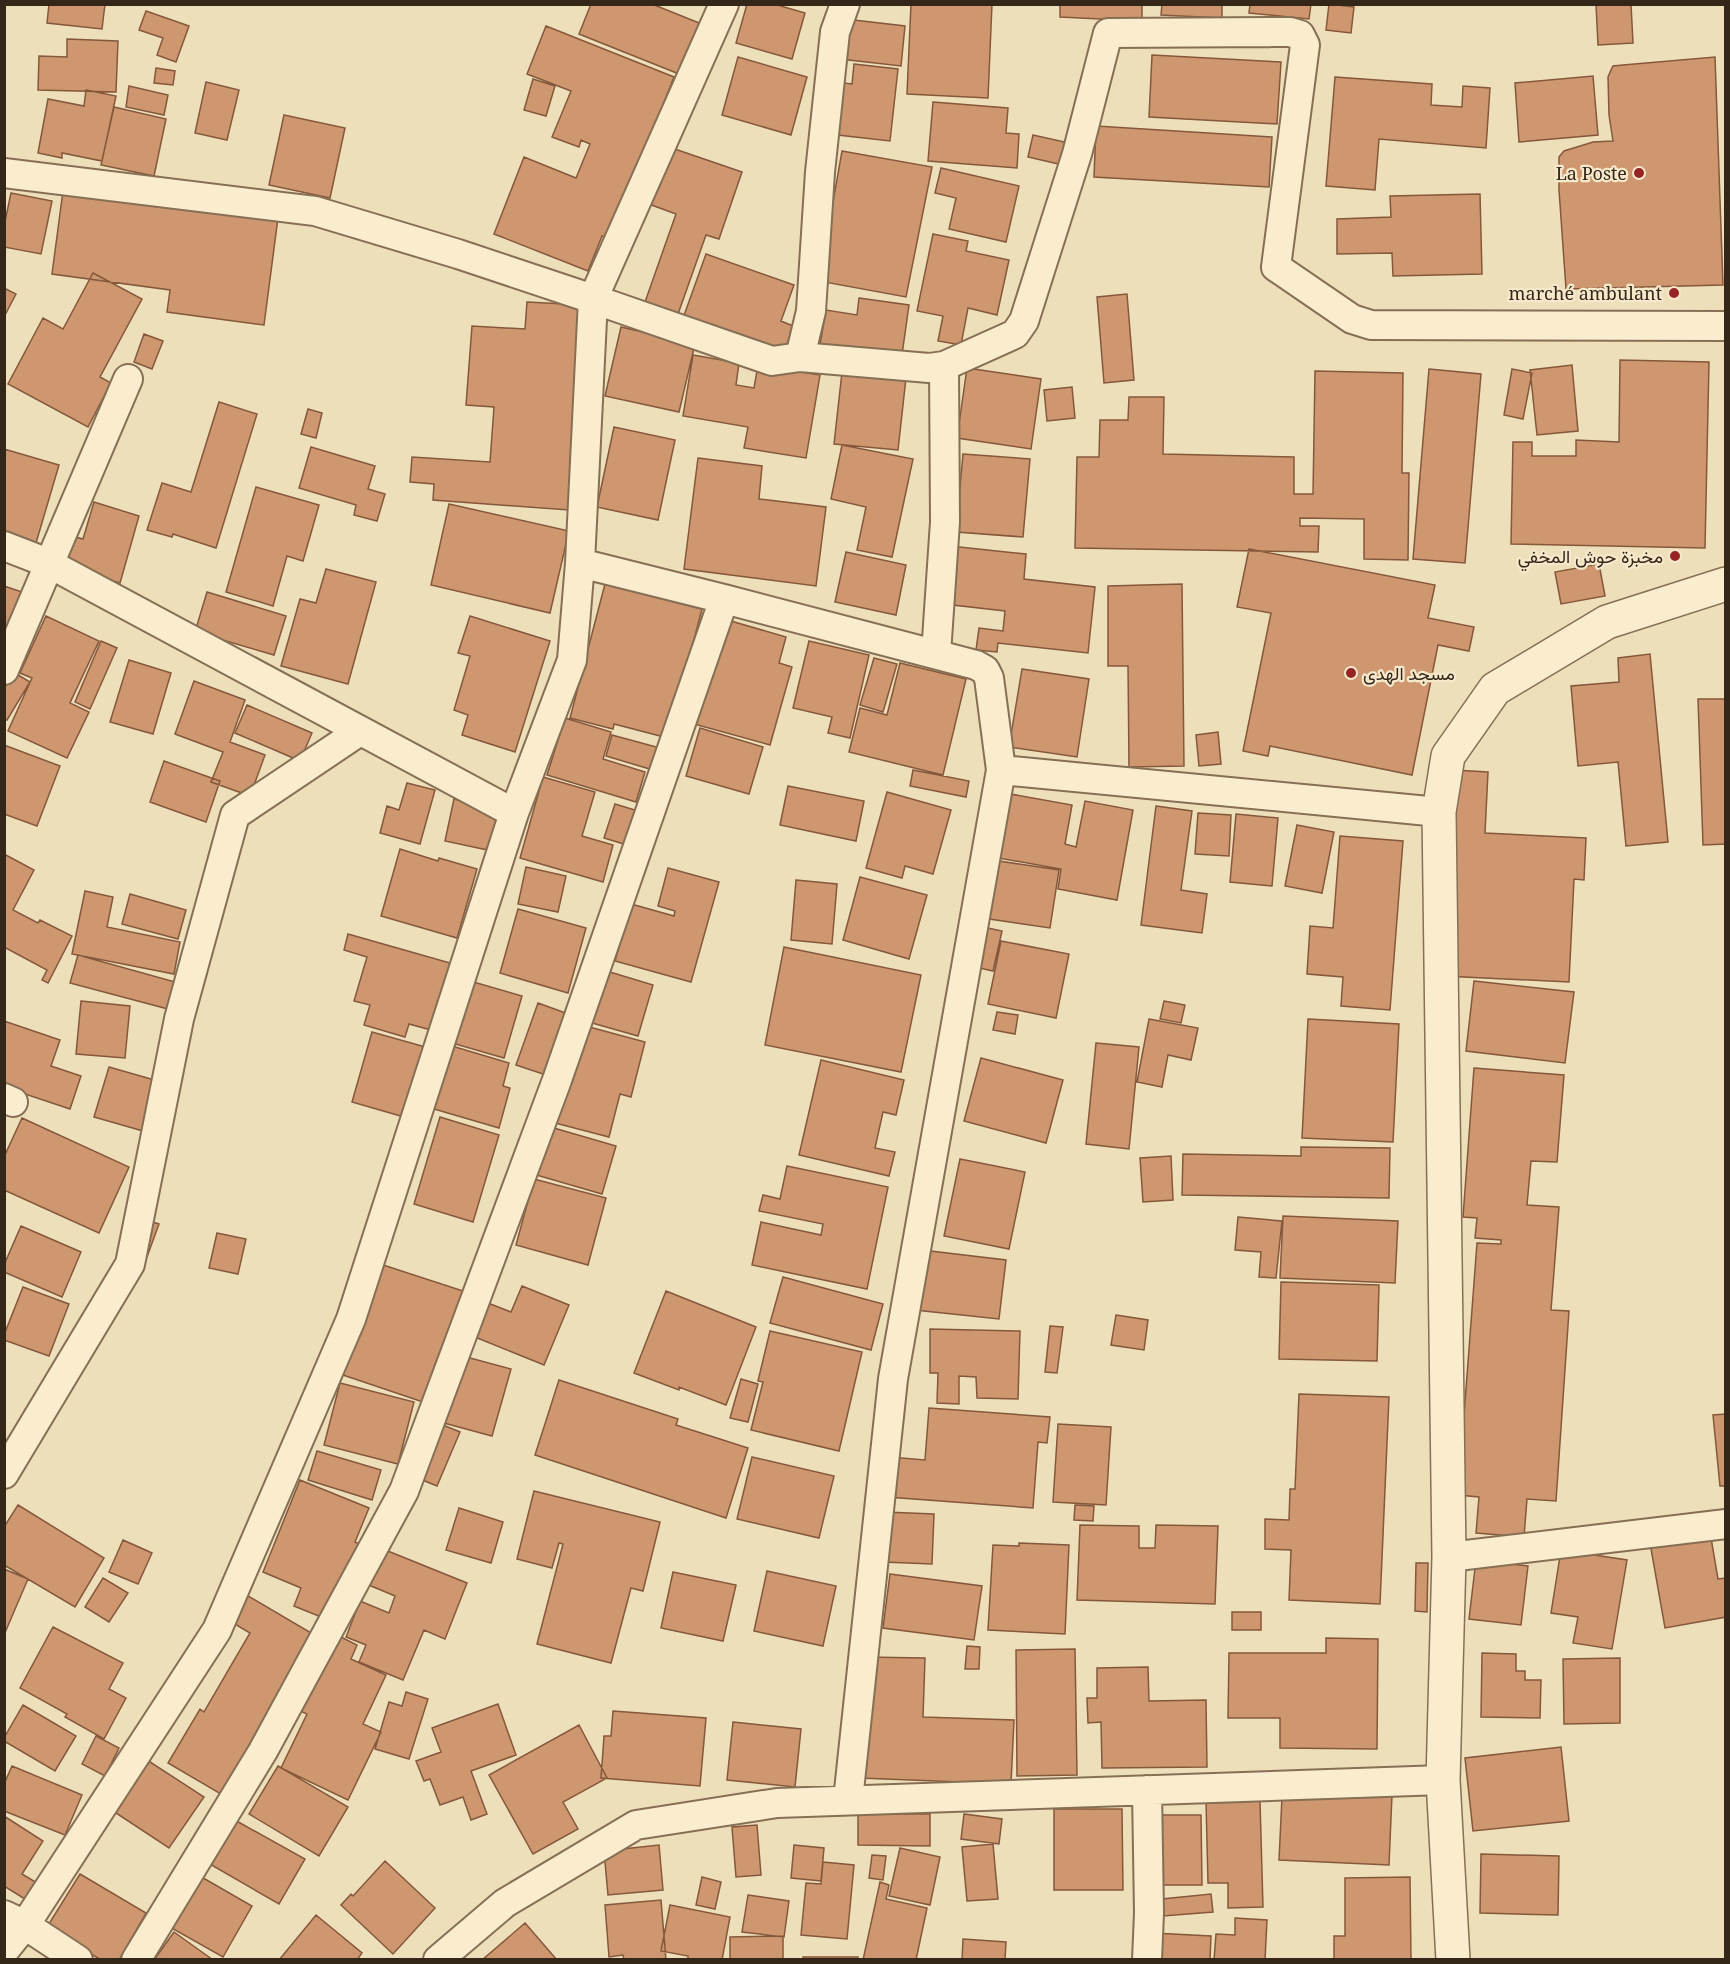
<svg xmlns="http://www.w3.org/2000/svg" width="1730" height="1964" viewBox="0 0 1730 1964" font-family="'Noto Serif',Vazirmatn,serif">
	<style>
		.building { fill: #ce9770; stroke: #85583b; stroke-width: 1.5 }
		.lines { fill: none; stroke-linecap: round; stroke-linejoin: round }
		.minor-casing { stroke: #866f55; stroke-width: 32 }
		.tertiary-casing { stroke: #866f55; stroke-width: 36 }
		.minor { stroke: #f9edce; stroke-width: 28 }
		.tertiary { stroke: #f9edce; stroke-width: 33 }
		.poi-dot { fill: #962425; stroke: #f6e9cb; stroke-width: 2 }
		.labels { text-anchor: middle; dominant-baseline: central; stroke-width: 4.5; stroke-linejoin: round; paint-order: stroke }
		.poi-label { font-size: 18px; fill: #34271a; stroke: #f6e9cb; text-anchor: end }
	</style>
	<rect width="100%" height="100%" fill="#eedfbb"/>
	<path class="building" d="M49,4H105L102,29L47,23Z
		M591,4H652L704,25L684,76L579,34Z
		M747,4H774L805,13L792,59L736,43Z
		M911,4H992L988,98L907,94Z
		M1060,4H1142V21L1060,17Z
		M1162,4H1222V18L1161,15Z
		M1250,4H1311L1309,19L1249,13Z
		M1329,4L1354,7L1351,33L1326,30Z
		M1596,4H1631L1633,43L1598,45Z
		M146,11L189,26L176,62L157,55L163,38L139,30Z
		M845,19L905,26L901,66L840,59Z
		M546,26L674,77L610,239L602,236L588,271L494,234L524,157L576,178L590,144L581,140L579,147L552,137L571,91L527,74Z
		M67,39L118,41L116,92L38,90L39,56L67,57Z
		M1152,55L1281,62L1277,124L1149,117Z
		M738,57L807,77L791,135L722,115Z
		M1715,57L1723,285L1566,289L1559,190V157L1564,151L1577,147L1593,142L1613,141L1609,115L1608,77L1611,70L1613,66L1623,65Z
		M854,64L898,69L890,141L829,134L835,82L852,84Z
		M156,68L175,71L173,85L154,83Z
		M1593,76L1598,135L1519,142L1515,83Z
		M1335,77L1432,84L1431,105L1462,107L1463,86L1490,88L1486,148L1379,139L1375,190L1326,186Z
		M533,79L555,86L546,116L524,110Z
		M206,82L239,90L227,140L195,133Z
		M129,86L168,95L164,115L126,107Z
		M86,90L116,96L102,161L62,153V158L38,153L48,99L84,106Z
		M933,102L1008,108L1006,133L1019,134L1017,168L928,161Z
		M114,107L166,119L154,176L101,165Z
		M284,115L345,128L330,198L269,185Z
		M1096,126L1272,137L1269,187L1094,177Z
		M1033,135L1069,143L1063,165L1028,157Z
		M666,146L742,172L719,239L706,235L678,314L645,302L676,214L646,203Z
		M842,151L932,167L906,297L819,281Z
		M941,168L1019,186L1006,242L949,229L956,198L935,193Z
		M63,191L278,218L264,325L167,312L170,290L52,274Z
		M11,193L52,201L41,254L4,247V226Z
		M1480,194L1482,274L1393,276L1392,253L1337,254V219L1391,217L1390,196Z
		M933,234L968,241L966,251L1009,260L997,315L968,308L961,345L938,341L943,316L917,311Z
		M706,254L794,285L781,321L793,326L783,356L682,321Z
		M93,273L142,299L100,377L111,383L88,427L8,384L43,318L63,329Z
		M4,288L16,294L4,317Z
		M1127,294L1134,380L1104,383L1097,297Z
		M859,298L909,305L901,362L819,350L826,310L857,315Z
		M527,302L583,305L569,510L433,500L434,484L410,482L412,457L490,462L494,407L466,405L472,326L525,329Z
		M621,327L695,344L679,412L605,396Z
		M144,334L163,341L152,369L134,362Z
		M693,355L739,363L736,385L754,388L758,365L820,375L806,458L744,448L748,427L683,416Z
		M1620,360L1709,362L1705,548L1511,544L1513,442H1532V456H1576V440L1619,442Z
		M1572,365L1578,431L1537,435L1530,370Z
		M967,368L1041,379L1031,449L957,438Z
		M1429,369L1481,374L1465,563L1413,559Z
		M1512,369L1532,373L1523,419L1504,415Z
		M1315,371L1403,373L1402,473H1409L1408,560L1364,559V519L1300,518V526H1319L1318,552L1075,548L1077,457H1099L1100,420H1128L1129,397H1164L1163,454L1294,457V494H1313Z
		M842,372L906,378L898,450L834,444Z
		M1072,387L1075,418L1047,421L1044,390Z
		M219,402L257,414L216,548L173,534L172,537L147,530L162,483L191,492Z
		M308,409L322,413L316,438L301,434Z
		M614,427L675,440L658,520L597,507Z
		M842,445L913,459L892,557L857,550L866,507L831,499Z
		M311,447L375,466L368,489L385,494L377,521L354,515L356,505L299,488Z
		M4,449L59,465L36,543L4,533Z
		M963,454L1030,459L1023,537L956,532Z
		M698,458L762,466L759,499L826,507L816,586L684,569Z
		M256,487L319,505L303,561L287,556L273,606L226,592Z
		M94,502L139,516L120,583L59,566L68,535L83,539Z
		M449,504L569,531L550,613L431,585Z
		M950,546L1026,554L1024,579L1095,587L1088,653L998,643L997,652L976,650L979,628L1003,631L1005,611L944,604Z
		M1249,549L1435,585L1428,618L1474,627L1469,651L1438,645L1412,775L1270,746L1268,756L1243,751L1271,613L1237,607Z
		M846,552L906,565L896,615L835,602Z
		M1599,564L1605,596L1561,604L1555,572Z
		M326,569L376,582L348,684L281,666L300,599L316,603Z
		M605,584L702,609L668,738L614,724L613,729L570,718Z
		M1182,584L1184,766L1129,767L1128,666H1108V586Z
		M4,586L22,592L4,642Z
		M207,592L286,616L274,655L195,632Z
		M46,616L99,641L70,703L89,712L67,758L8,731L32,678L20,673Z
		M470,616L550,641L515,752L462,735L468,715L454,710L470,656L458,653Z
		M724,619L786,637L779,663L792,667L770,745L694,724Z
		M101,641L117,648L90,709L75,702Z
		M809,641L869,655L850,738L828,733L832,717L793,708Z
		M1650,654L1668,842L1626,846L1618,762L1578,766L1571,686L1619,682L1618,658Z
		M874,658L897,664L883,712L860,705Z
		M129,660L171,673L153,734L110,722Z
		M900,663L966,679L943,775L849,752L860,708L887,715Z
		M1022,669L1089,679L1077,757L1009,747Z
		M13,672L30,682L7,720L4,719V687Z
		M194,681L245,700L230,742L265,755L250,796L211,782L223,752L175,734Z
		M1698,699H1726V844L1703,845Z
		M247,705L312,733L300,761L235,733Z
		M565,718L611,732L603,759L645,772L636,802L547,775Z
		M700,728L763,747L749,794L686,776Z
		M1218,732L1221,764L1199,766L1196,735Z
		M612,735L660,748L653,770L606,756Z
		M4,745L60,766L37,826L4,814Z
		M164,761L220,781L206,822L150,802Z
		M913,770L969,781L966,797L910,786Z
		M1453,770L1488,772L1485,833L1586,838L1584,880L1574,879L1569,982L1443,976Z
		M543,777L595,792L582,836L613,845L603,882L520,858Z
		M407,783L435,790L420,844L380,833L387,806L399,810Z
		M788,786L864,801L856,841L780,825Z
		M887,792L951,810L933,874L905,866L902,878L866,868Z
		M999,792L1072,805L1065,844L1076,847L1085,801L1133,810L1117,900L1058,889L1061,869L987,856Z
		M454,799L506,810L497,852L445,841Z
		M615,804L648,814L637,848L604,838Z
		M1156,806L1192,811L1181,890L1207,894L1202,933L1141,925Z
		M1198,813L1231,815L1229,856L1195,854Z
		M1236,814L1278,818L1272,886L1230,882Z
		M1297,825L1334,832L1322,893L1285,886Z
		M1340,836L1403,841L1390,1010L1341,1006L1343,977L1307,974L1310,926L1333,928Z
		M400,849L438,861L439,858L477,869L457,938L381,916Z
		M4,854L34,870L13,910L38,923L40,920L72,936L48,983L42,980L47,970L4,947Z
		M992,860L1059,870L1050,928L983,918Z
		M526,867L566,876L558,912L518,904Z
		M668,868L719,882L691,982L615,961L631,904L674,916L675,911L658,906Z
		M860,877L927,895L909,959L843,940Z
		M796,880L837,884L832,944L791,940Z
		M85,891L113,897L107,927L180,942L174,974L72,954Z
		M130,894L186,910L178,939L122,924Z
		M518,909L586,928L568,993L500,973Z
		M983,927L1002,931L993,971L975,967Z
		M348,934L450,963L431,1030L409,1024L405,1037L364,1025L370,1005L354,1001L367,957L344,950Z
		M1001,941L1069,954L1056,1018L988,1004Z
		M784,947L921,975L901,1072L765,1045Z
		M78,955L175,982L168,1009L70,983Z
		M600,969L653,985L638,1036L585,1021Z
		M470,981L522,996L504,1058L452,1043Z
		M1474,981L1574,992L1565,1063L1466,1051Z
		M81,1001L130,1006L125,1058L76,1054Z
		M1164,1001L1185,1005L1181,1023L1160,1019Z
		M538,1003L571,1015L549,1076L516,1065Z
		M997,1012L1018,1015L1015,1034L993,1030Z
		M1149,1019L1198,1028L1191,1060L1168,1055L1162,1087L1137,1082Z
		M1308,1019L1399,1024L1393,1142L1302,1138Z
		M4,1021L60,1040L51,1066L81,1076L70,1109L4,1087Z
		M582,1025L645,1042L631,1097L620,1094L609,1137L555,1123Z
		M372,1032L429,1048L411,1119L352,1102Z
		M1096,1043L1139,1047L1129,1149L1086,1144Z
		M452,1046L509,1063L503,1086L510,1088L499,1128L434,1109Z
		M981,1058L1063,1080L1046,1143L964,1121Z
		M821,1060L904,1080L896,1115L883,1112L875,1148L895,1152L889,1176L799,1155Z
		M109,1067L158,1081L143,1131L94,1117Z
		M1474,1068L1564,1075L1557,1162L1531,1161L1527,1205L1559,1207L1551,1310L1569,1311L1556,1501L1527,1499L1524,1537L1476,1533L1479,1497L1458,1495L1477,1243L1501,1244V1240L1475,1238L1477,1218L1463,1217Z
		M440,1117L499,1135L473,1222L414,1204Z
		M22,1118L129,1167L99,1233L4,1190V1157Z
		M547,1126L616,1146L602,1194L533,1174Z
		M1301,1147L1390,1148L1389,1198L1182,1195L1183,1154L1301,1156Z
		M1171,1156L1173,1200L1143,1202L1140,1158Z
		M960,1159L1025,1172L1009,1249L944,1236Z
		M787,1166L888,1187L867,1289L752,1265L761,1222L821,1235L823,1224L759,1211L763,1195L780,1199Z
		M534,1179L606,1198L588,1265L516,1245Z
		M1283,1216L1398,1221L1395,1283L1280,1278Z
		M1238,1217L1282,1221L1276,1278L1259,1277L1261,1252L1235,1250Z
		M147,1220L159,1224L147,1257L136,1252Z
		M21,1226L81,1252L62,1297L4,1272V1265Z
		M217,1233L246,1239L238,1274L209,1268Z
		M922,1250L1006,1260L999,1319L915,1310Z
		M377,1263L463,1291L426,1403L340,1374Z
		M783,1277L883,1304L871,1350L770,1323Z
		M1281,1282L1379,1285L1377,1361L1279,1359Z
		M522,1286L569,1305L544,1365L475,1337L488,1303L511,1312Z
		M23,1287L69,1304L49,1356L4,1340V1335Z
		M666,1291L756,1327L726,1405L679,1387V1390L634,1373Z
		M1116,1315L1148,1320L1144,1350L1111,1345Z
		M1050,1326L1063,1327L1057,1373L1045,1372Z
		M930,1329L1020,1331L1018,1399L977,1398L976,1377L959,1376V1404L937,1403L938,1373H930Z
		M770,1331L862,1352L839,1451L751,1430L763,1382L758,1381Z
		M459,1355L511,1369L492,1436L440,1422Z
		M741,1379L758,1384L748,1422L730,1418Z
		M559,1380L678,1419L676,1425L748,1448L726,1518L535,1455Z
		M340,1383L414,1402L398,1464L324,1445Z
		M1299,1394L1389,1397L1380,1604L1289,1600L1291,1550L1265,1549V1519L1289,1520L1290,1489H1295Z
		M929,1408L1050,1417L1047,1443L1038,1442L1033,1508L887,1497L890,1457L925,1460Z
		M1726,1414V1486H1720L1713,1415Z
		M1058,1424L1111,1427L1106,1505L1053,1502Z
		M443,1425L460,1432L437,1486L420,1479Z
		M317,1451L381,1470L372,1500L308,1480Z
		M752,1457L834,1476L819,1538L737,1519Z
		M300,1480L369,1508L355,1542L362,1545L331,1621L294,1606L301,1588L263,1572Z
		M534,1491L660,1522L643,1591L631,1588L611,1663L537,1644L563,1544L559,1543L552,1568L517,1559Z
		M18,1505L104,1558L75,1607L4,1565V1527Z
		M1075,1505L1094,1506L1093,1521L1074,1520Z
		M459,1508L503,1522L491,1563L446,1550Z
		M885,1512L934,1514L932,1564L883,1562Z
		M1080,1525L1139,1526V1548H1155L1156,1525L1218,1526L1215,1604L1077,1600Z
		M1710,1532L1718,1579L1726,1578V1617L1665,1628L1650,1543Z
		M123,1540L152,1553L138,1584L109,1572Z
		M1019,1543L1069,1545L1065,1634L988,1630L993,1545L1019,1546Z
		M378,1547L467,1583L445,1639L424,1630L403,1680L359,1662L366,1645L346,1637L360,1601L389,1613L395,1596L364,1583Z
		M1561,1550L1627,1560L1612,1649L1573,1643L1578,1617L1551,1613Z
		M1476,1560L1528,1566L1521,1625L1469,1619Z
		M1416,1563H1428L1427,1612L1415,1611Z
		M4,1569L28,1579L4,1635Z
		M767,1571L836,1586L823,1646L754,1631Z
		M673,1572L736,1585L723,1641L661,1628Z
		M890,1574L982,1586L974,1640L883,1628Z
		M103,1578L128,1593L109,1622L85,1607Z
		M238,1590L318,1637L226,1797L168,1763L200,1709L204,1712L250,1633L223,1617Z
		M1232,1612H1261V1630H1232Z
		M53,1627L123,1663L109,1689L126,1698L104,1739L65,1717L67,1714L20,1688Z
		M335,1634L357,1645L351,1659L386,1675L363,1724L381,1732L348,1800L281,1768L307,1714L298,1710Z
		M1326,1638L1378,1639L1377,1749L1280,1748V1718H1228L1229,1653H1326Z
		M967,1646L980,1647L979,1669H965Z
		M1075,1649L1077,1775L1017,1776L1016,1650Z
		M1482,1653L1516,1654V1671H1525V1680H1541L1540,1718L1481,1717Z
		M864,1657L925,1658L923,1717L1014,1720L1011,1784L860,1778Z
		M1620,1658V1723L1564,1724L1563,1659Z
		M1148,1667L1149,1701L1206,1700L1207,1767L1102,1768L1101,1722L1088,1723L1087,1698H1097V1668Z
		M406,1692L428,1699L409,1759L375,1749L389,1702L402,1706Z
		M498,1704L516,1755L471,1771L487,1814L471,1820L463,1797L440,1805L430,1779L424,1781L416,1761L441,1752L432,1728Z
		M23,1705L76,1736L55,1771L4,1741V1738Z
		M613,1711L706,1718L700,1786L601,1778L604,1736H611Z
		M733,1722L801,1729L795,1787L727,1780Z
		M579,1725L607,1778L563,1802L578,1829L533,1854L489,1775Z
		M96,1736L119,1748L105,1776L82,1764Z
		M1561,1747L1569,1821L1473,1831L1465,1758Z
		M147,1760L204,1797L169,1848L113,1811Z
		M12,1766L82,1795L65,1835L4,1811V1784Z
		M278,1766L348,1807L319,1856L249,1814Z
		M1327,1792L1392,1795L1389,1865L1279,1860L1282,1797L1327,1799Z
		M1260,1801L1263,1907L1228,1908V1883H1208L1206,1802Z
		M1054,1809H1122L1123,1890H1054Z
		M858,1814H930V1846L858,1845Z
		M964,1814L1002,1819L999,1844L961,1839Z
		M1160,1815H1201L1202,1885H1159Z
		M4,1816L43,1841L22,1874L47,1889L36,1906L4,1886Z
		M233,1819L305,1859L279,1904L208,1863Z
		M757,1825L761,1875L736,1877L732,1827Z
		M993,1844L998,1899L967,1901L962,1847Z
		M659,1845L663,1890L608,1895L604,1851Z
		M794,1845L824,1848L821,1881L791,1878Z
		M900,1848L940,1857L930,1905L889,1896Z
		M1481,1854L1559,1856L1558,1915L1480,1913Z
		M872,1855L886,1856L883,1880L869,1878Z
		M385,1861L435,1908L393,1954L341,1905L351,1894L353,1896Z
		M823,1862L854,1865L847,1939L801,1935L806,1883L821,1884Z
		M80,1874L146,1913L119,1960H101L47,1927Z
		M198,1875L252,1906L223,1957L168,1926Z
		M702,1877L721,1882L715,1909L696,1905Z
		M1410,1877L1411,1960H1334V1936H1345V1878Z
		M880,1882L889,1885L886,1899L927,1908L916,1960H863Z
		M1211,1894L1213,1912L1163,1916L1162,1899Z
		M748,1895L789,1901L784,1937L742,1932Z
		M661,1900L666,1960H624L623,1955L609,1957L605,1905Z
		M670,1905L730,1917L722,1960H688V1956L661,1951Z
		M316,1915L362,1953L357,1960H279Z
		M1235,1918L1267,1920L1265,1960H1214L1216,1934L1235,1935Z
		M525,1923L557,1960H482Z
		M174,1932L213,1960H154Z
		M1153,1933L1211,1936L1210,1960H1152Z
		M783,1936V1960H730V1937Z
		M963,1939L1006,1942L1005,1960H962Z
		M803,1957H858V1960H803Z"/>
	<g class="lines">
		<defs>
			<path id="minor" d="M724,4L593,299L772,361L800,357L929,368L944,366L1015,334L1024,321L1077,154L1108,33L1290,32L1300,35L1305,45L1276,267L1352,319L1371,325L1726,326
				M4,173L315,211L458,254L593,299L580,563L572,660L514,813L48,563L4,546
				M800,357L811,311L820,172L835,32L845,4
				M724,599L976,665L985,670L989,678L1001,770L1439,812
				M936,654L945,522L944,366
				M4,670L128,379
				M4,1098L13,1102
				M4,1474L130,1264L179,1019L235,815L360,731
				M1449,1557L1726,1524
				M848,1800L893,1379L1001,770
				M4,1915L25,1925L78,1960
				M4,1951L25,1925L217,1630L351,1319L514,813
				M136,1960L263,1751L404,1491L557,1080L724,599L580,563
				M438,1960L505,1903L636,1825L777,1803L1443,1780
				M1147,1960L1149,1913L1147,1790"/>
			<path id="tertiary" d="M1453,1960L1443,1780L1449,1557L1439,812L1448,756L1495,689L1607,622L1726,584"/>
		</defs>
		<use href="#minor" class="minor-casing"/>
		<use href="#tertiary" class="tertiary-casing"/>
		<use href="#minor" class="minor"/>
		<use href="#tertiary" class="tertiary"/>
	</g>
	<g class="poi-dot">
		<circle cx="1639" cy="173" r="6"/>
		<circle cx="1674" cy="293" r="6"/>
		<circle cx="1675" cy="556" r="6"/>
		<circle cx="1351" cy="673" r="6"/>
	</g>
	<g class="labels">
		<g class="poi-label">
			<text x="1627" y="173">La Poste</text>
			<text x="1662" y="293">marché ambulant</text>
			<text x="1663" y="556">مخبزة حوش المخفي</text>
			<text x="1363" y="673" text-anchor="start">مسجد الهدى</text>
		</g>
	</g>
	<rect width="1730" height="1964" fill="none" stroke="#34271a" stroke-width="12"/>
</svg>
